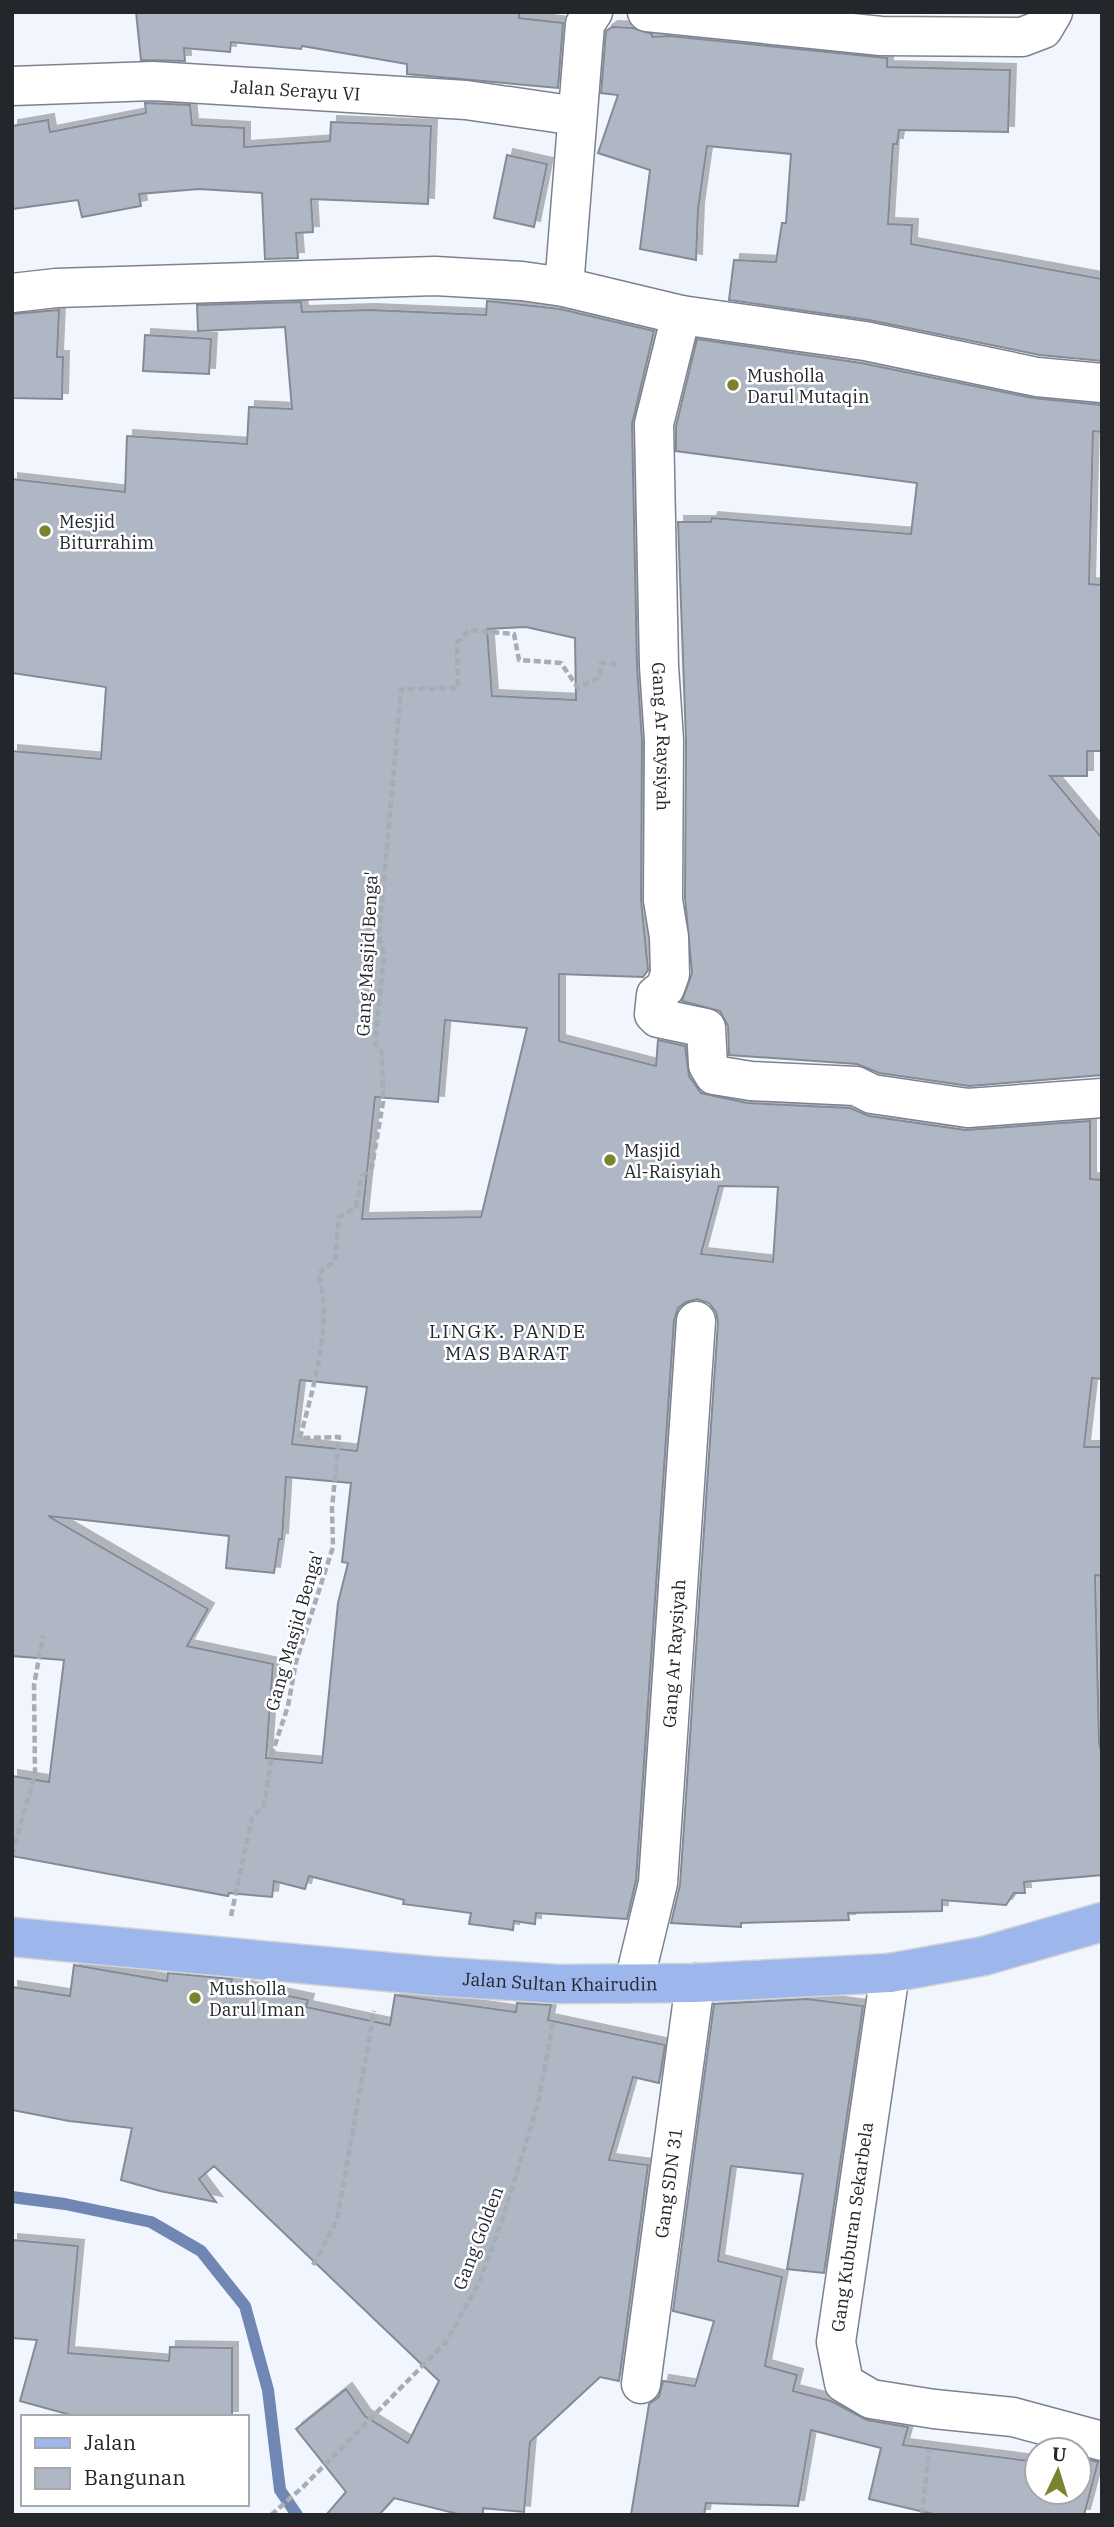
<svg xmlns="http://www.w3.org/2000/svg" width="1114" height="2527" viewBox="0 0 1114 2527" font-family="'IBM Plex Serif',serif">
	<style>
		.lines { fill: none; stroke-linecap: round; stroke-linejoin: round }
		.stream { stroke: #7187b3; stroke-width: 12 }
		.building { fill: #b0b7c4; stroke: #848a96; stroke-width: 2; fill-rule: evenodd; filter: url(#shadow) }
		.minor-casing { stroke: #7c828f; stroke-width: 41 }
		.major-casing { stroke: #d3d4d5; stroke-width: 41 }
		.path { stroke: #a8acb3; stroke-width: 4.5; stroke-dasharray: 7 3.5; stroke-linecap: butt }
		.minor { stroke: #fff; stroke-width: 38 }
		.major { stroke: #9db6eb; stroke-width: 38 }
		.poi-dot { fill: #7c832e; stroke: #fff; stroke-width: 2.5 }
		.labels { text-anchor: middle; dominant-baseline: central; stroke-width: 5; stroke-linejoin: round; paint-order: stroke }
		.street-label { font-size: 18px; fill: #23262b; stroke: #fff }
		.poi-label { font-size: 18px; fill: #23262b; stroke: #fff; text-anchor: start }
		.neighbourhood-label { font-size: 19px; letter-spacing: 2px; fill: #23262b; stroke: #fff }
	</style>
	<defs>
		<filter id="shadow"><feDropShadow dx="6" dy="-6" stdDeviation="0" flood-color="#0004"/></filter>
	</defs>
	<rect width="100%" height="100%" fill="#f1f5fd"/>
	<g class="lines">
		<path class="stream" d="M12,2197L65,2204L151,2222L201,2251L245,2306L268,2390L280,2490L297,2515"/>
	</g>
	<path class="building" d="M136,12L519,13V18L563,23L558,88L407,74V64L302,46L301,49L231,42L230,52L184,48L185,61L141,60Z
		M612,27L633,28L652,34V37L669,36L887,58V67L1010,70L1008,132L899,130L897,144H893L888,224L912,225L911,244L1102,279V361L1040,355L869,320L729,300L734,260L776,262L782,223H786L791,154L707,146L698,209L696,260L640,249L650,170L598,153L618,95L601,93L606,31Z
		M145,103L190,105L192,125L244,128V147L330,141L331,122L431,126L428,204L311,199L313,232L296,233L298,258L265,259L262,193L199,189L139,194L141,206L82,217L78,200L12,209V126L48,120L50,132L146,113Z
		M507,155L547,164L534,227L494,218Z
		M487,301L560,309L654,331L632,424L637,666L642,741L641,900L648,970L643,977L559,974V1041L656,1066L658,1040L685,1046L689,1076L701,1093L747,1103L850,1108L869,1116L965,1130L1090,1121V1179L1102,1180V1379L1092,1378L1084,1447H1102V1576L1095,1575L1099,1742L1102,1755V1875L1024,1882L1025,1893H1014L1006,1905L942,1900V1911L848,1913L849,1920L741,1923V1927L671,1923L680,1885L718,1322L716,1312L709,1303L697,1299L686,1302L678,1308L674,1320L636,1880L627,1919L536,1913L535,1924L514,1921L513,1930L469,1924L471,1913L403,1904L404,1900L309,1876L305,1889L274,1881L272,1897L229,1893L228,1896L12,1856V1776L49,1782L64,1660L12,1656V751L101,759L106,687L12,673V479L125,492L127,436L247,444L249,407L292,409L285,327L198,331L197,305L301,302L302,312L370,310L486,315ZM526,627L575,638L576,700L492,696L487,629ZM445,1020L527,1028L481,1217L362,1219L375,1097L438,1102ZM719,1186L778,1187L773,1262L701,1254ZM300,1380L367,1387L357,1451L292,1444ZM286,1477L351,1483L342,1562L348,1563L338,1603L322,1763L266,1758L273,1664L187,1646L208,1609L48,1516L229,1536L226,1568L274,1573L279,1539H282Z
		M59,310L57,357H63L62,399L12,398V314Z
		M145,335L211,339L209,374L143,371Z
		M697,339L861,363L1033,398L1102,405V432L1093,431L1089,584L1102,585V751H1087V776H1050L1102,838V1075L969,1086L879,1073L857,1064L729,1055L728,1026L720,1011L682,1001L692,973L685,898L686,740L678,522H711L712,518L911,534L917,483L676,451V426Z
		M74,1965L167,1981L168,1973L232,1979L231,1984L308,2000L306,2007L390,2025L395,1995L516,2012L517,2003L551,2005L548,2020L665,2045L659,2083L633,2077L609,2160L648,2165L619,2381L600,2377L530,2442L524,2512L483,2508V2515H462L394,2498L379,2515H326L346,2492L296,2429L346,2389L365,2416L408,2443L439,2381L214,2166L199,2179L216,2202L160,2191L121,2180L132,2128L69,2121L12,2110V1987L70,1996Z
		M807,1999L863,2006L824,2273L787,2269L803,2174L731,2166L718,2261L782,2277L765,2366L797,2375L793,2391L831,2401L867,2420L908,2427L903,2445L1037,2462V2492H1079V2457L1098,2462L1084,2515H937L869,2499L881,2448L811,2430L798,2506L706,2503L704,2515H631L649,2404L659,2397L663,2381L695,2386L714,2321L673,2311L714,2004Z
		M12,2240L78,2246L68,2353L169,2361L170,2347L232,2348V2417H78L20,2401L37,2340L12,2338Z"/>
	<g class="lines">
		<defs>
			<g id="minor">
				<path d="M647,12L881,36L1022,37L1043,29L1053,12"/>
				<path id="s1" d="M12,86L153,81L466,100L577,116"/>
				<path d="M564,287L585,24L593,12"/>
				<path d="M12,293L56,288L435,276L522,281L564,287L681,315L865,341L1037,377L1102,383"/>
				<path id="s2" d="M681,315L654,424L659,666L664,740L663,900L669,937L670,974L665,988L656,995L654,1014L658,1018L706,1028L708,1065L714,1075L751,1081L856,1086L872,1094L968,1108L1102,1098"/>
				<path d="M890,1973L836,2342L844,2383L871,2399L934,2409L1013,2417L1102,2441"/>
				<path id="s3" d="M634,1982L658,1883L696,1321"/>
				<path id="s4" d="M641,2384L695,1983"/>
			</g>
			<g id="major">
				<path id="s5" d="M12,1937L432,1976L558,1984L695,1983L890,1973L984,1956L1102,1922"/>
			</g>
		</defs>
		<use href="#minor" class="minor-casing"/>
		<use href="#major" class="major-casing"/>
		<path class="path" d="M12,1855L35,1774L34,1685L43,1636
			M231,1916L252,1818L264,1806L272,1754L288,1706L296,1662L333,1547L332,1508L339,1437L300,1438C312,1391 334,1322 318,1274L335,1261L339,1217L356,1207L362,1176L372,1167L383,1102L382,1052L375,1044L384,954L379,936L401,689L458,688L457,643L469,630L514,634L519,660L561,663L578,688L600,677L601,663L618,664
			M313,2265L337,2220L374,2011
			M36,2514V2515
			M271,2515L304,2486L446,2342L479,2283L504,2215L538,2103L553,2023
			M922,2515L929,2450"/>
		<use href="#minor" class="minor"/>
		<use href="#major" class="major"/>
	</g>
	<g class="poi-dot">
		<circle cx="733" cy="385" r="7"/>
		<circle cx="45" cy="531" r="7"/>
		<circle cx="610" cy="1160" r="7"/>
		<circle cx="195" cy="1998" r="7"/>
	</g>
	<g class="labels">
		<g class="street-label">
			<text stroke="none"><textPath href="#s1" startOffset="284">Jalan Serayu VI</textPath></text>
			<text stroke="none"><textPath href="#s2" startOffset="425">Gang Ar Raysiyah</textPath></text>
			<text transform="translate(367 954) rotate(-87)">Gang Masjid Benga'</text>
			<text transform="translate(294 1631) rotate(-74)">Gang Masjid Benga'</text>
			<text stroke="none"><textPath href="#s3" startOffset="332">Gang Ar Raysiyah</textPath></text>
			<text stroke="none"><textPath href="#s5" startOffset="550">Jalan Sultan Khairudin</textPath></text>
			<text stroke="none"><textPath href="#s4" startOffset="203">Gang SDN 31</textPath></text>
			<text transform="translate(852 2227) rotate(-82)">Gang Kuburan Sekarbela</text>
			<text transform="translate(478 2238) rotate(-69)">Gang Golden</text>
		</g>
		<g class="poi-label">
			<text x="747" y="375">Musholla<tspan x="747" dy="21">Darul Mutaqin</tspan></text>
			<text x="59" y="521">Mesjid<tspan x="59" dy="21">Biturrahim</tspan></text>
			<text x="624" y="1150">Masjid<tspan x="624" dy="21">Al-Raisyiah</tspan></text>
			<text x="209" y="1988">Musholla<tspan x="209" dy="21">Darul Iman</tspan></text>
		</g>
		<g class="neighbourhood-label">
			<text x="508" y="1331">LINGK. PANDE<tspan x="508" dy="22">MAS BARAT</tspan></text>
		</g>
	</g>
	<rect width="1114" height="2527" fill="none" stroke="#23262b" stroke-width="28"/>
	<rect x="21" y="2415" width="228" height="91" fill="#ffffff" stroke="#a7a8aa" stroke-width="2"/>
	<rect x="35" y="2438" width="35" height="10" fill="#9db6eb" stroke="#a7a8aa" stroke-width="2"/>
	<text x="84" y="2450" font-size="21" fill="#23262b">Jalan</text>
	<rect x="35" y="2468" width="35" height="21" fill="#b0b7c4" stroke="#a7a8aa" stroke-width="2"/>
	<text x="84" y="2485" font-size="21" fill="#23262b">Bangunan</text>
	<g transform="translate(1058 2471) rotate(4)"><circle r="33" fill="#ffffff" stroke="#a7a8aa" stroke-width="2"/>
	<path d="M0-5L12 26L0 18L-12 26Z" fill="#7c832e"/>
	<text y="-10" font-size="19" font-weight="bold" text-anchor="middle" fill="#23262b">U</text>
	</g>
</svg>
